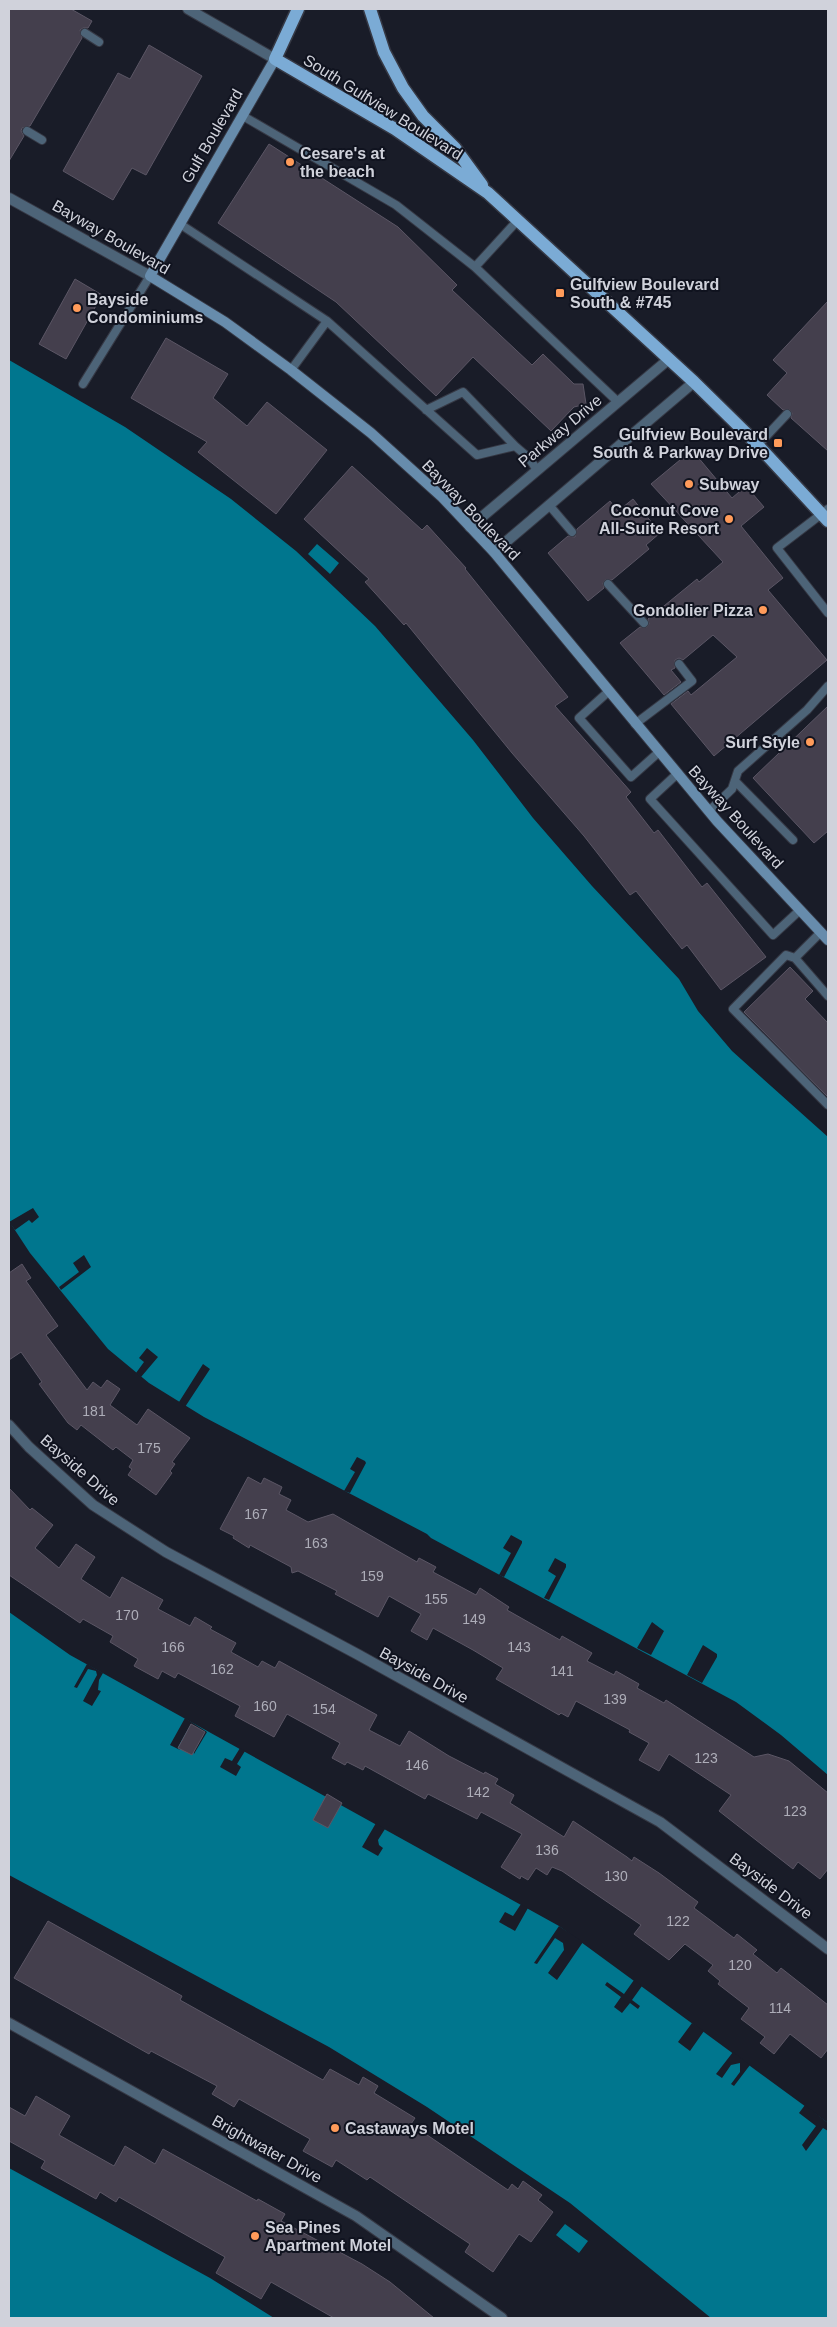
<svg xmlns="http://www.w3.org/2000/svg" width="837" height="2327" viewBox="0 0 837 2327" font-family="Helvetica,sans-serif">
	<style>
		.water { fill: #00768e }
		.pier { fill: #191c28 }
		.building { fill: #443f4d; stroke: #5b5665 }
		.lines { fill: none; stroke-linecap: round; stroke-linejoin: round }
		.lane-casing { stroke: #363945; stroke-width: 10 }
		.street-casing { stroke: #363945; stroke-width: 12 }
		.secondary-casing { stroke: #363945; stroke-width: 12 }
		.primary-casing { stroke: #363945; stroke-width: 15 }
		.lane { stroke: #4d6478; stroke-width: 8 }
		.street { stroke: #4d6478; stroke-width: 10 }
		.secondary { stroke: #678cac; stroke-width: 10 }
		.primary { stroke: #7babd5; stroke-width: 12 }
		.poi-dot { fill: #ff9b5a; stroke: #10131f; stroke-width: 2 }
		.labels { text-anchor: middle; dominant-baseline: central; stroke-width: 4; stroke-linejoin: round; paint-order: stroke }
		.number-label { font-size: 14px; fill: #adadb8 }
		.street-label { font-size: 16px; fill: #d0d2db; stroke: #10131f }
		.poi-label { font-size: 16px; font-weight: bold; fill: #d0d2db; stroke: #10131f; text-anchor: start }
	</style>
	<rect width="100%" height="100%" fill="#191c28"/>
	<path class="water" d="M9,360L125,427L231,499L296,551L375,626L473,740L533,818L592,886L679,979L698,1011L732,1051L828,1137V1775L781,1735L736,1702L431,1538L427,1534L204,1417L149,1383L108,1349L30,1253L9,1221Z
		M317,544L339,563L330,574L308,554Z
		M9,1612L70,1655L559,1926L828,2123V2317L711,2318L570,2203L427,2107L329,2047L9,1875Z
		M9,2168L210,2278L274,2318H9Z
		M565,2224L588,2241L579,2253L556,2235Z"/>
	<path class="pier" d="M33,1208L39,1217L32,1223L29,1220L15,1230L9,1222Z
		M84,1255L91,1267L61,1290L59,1287L79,1272L73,1263Z
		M147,1348L158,1357L141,1377L136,1373L144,1362L139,1358Z
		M203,1364L210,1369L185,1407L179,1402Z
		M357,1457L365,1461L366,1463L350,1493L344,1491L355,1472L350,1469Z
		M511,1535L522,1541V1543L504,1577L499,1575L511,1553L503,1548Z
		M555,1558L566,1564V1567L549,1600L544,1598L556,1576L548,1571Z
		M652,1622L664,1631L651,1655L637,1648Z
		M703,1645L717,1654V1657L702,1683L687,1675Z
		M87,1664L103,1673L99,1680L98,1690L101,1691L92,1706L83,1701L97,1675L96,1671L88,1669L77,1688L74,1687Z
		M185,1718L207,1732L194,1754L191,1724L178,1747L180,1750L170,1745Z
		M240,1748L245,1751L237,1764L241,1767L236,1776L220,1767L225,1758L232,1761Z
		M376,1823L385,1829L378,1840L379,1845L383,1848L378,1856L362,1847Z
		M521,1904L528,1908L515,1931L499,1922L505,1912L513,1916Z
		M559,1926L583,1942L557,1980L548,1973L564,1950L563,1943L555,1938L537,1964L534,1963Z
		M634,1980L642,1986L632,2000L640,2006L638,2009L630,2003L622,2013L614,2007L621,1997L605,1985L607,1982L624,1994Z
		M692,2023L704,2031L690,2051L678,2042Z
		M733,2052L750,2065L734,2086L731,2084L740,2072V2063L731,2065L722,2078L716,2074Z
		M805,2105L828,2123V2131L823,2128L806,2151L802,2145L816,2126L799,2113Z"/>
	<path class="building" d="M9,9H71L92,21L88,28H83L80,30L82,38L30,126L22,128L21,131L24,136L9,161Z
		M149,45L202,76L146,175L132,168L113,200L63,171L118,73L130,79Z
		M269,144L398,227L457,285L452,290L532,365L543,354L574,384H583L586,404L574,407L551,431L473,357L436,396L336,302L218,223Z
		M75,279L102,295L66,359L39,344Z
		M828,301V451L791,418L792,413L790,410H783L767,395L787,373L773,360Z
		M166,338L228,374L213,398L247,426L267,402L327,450L276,514L198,452L207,442L131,398Z
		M692,450L732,498L746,486L764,507L741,526L783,578L768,590L827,660L714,756L671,704L688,691L691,695L737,657L713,635L683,660L679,658L675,660V668L671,670L681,682L664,695L620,643L640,627H647L649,624L648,619L697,579L699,582L723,562L651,484Z
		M352,466L422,530L427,525L466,568L465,569L568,697L555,706L631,792L626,797L654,833L658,830L702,887L707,883L766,957L721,990L687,945L682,949L636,891L630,895L584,836L512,753L406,623L404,625L365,582L369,579L304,519Z
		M633,499L660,533L646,545L649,549L612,580H605L603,583L604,588L588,601L548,553L568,536L575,537L577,529L610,501L618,511Z
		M828,706V831L814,843L753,778Z
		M790,967L813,991L805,999L828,1023V1097L744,1012Z
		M22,1264L31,1278L26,1281L58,1326L46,1335L87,1390L93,1382L101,1388L107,1380L120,1389L110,1405L137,1425L148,1409L190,1438L172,1462L175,1464L170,1471L172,1473L156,1495L128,1475L132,1469L129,1467L133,1460L116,1447L113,1450L81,1425L77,1430L68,1423L39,1384L42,1382L21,1352L9,1360V1273Z
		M248,1477L261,1484L264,1478L282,1487L279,1494L291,1500L286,1510L308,1522L333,1514L417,1562L419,1558L436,1567L433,1572L476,1595L480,1588L509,1607L507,1610L560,1640L562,1636L592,1653L587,1661L614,1675L616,1671L639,1684L637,1688L664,1703L666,1700L754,1757L768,1754L789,1761L828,1793V1869L820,1879L798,1862L793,1869L719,1811L731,1795L669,1754L659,1771L639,1760L649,1743L629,1732L630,1730L576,1701L568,1717L561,1713L559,1715L496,1679L503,1668L473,1650L433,1628L427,1640L411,1631L421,1614L389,1596L378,1617L335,1594L337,1591L298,1571L292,1573L291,1567L250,1545L249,1548L233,1538L234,1536L220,1529Z
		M9,1488L30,1510L32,1508L53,1525L35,1548L59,1568L76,1544L95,1557L81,1579L110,1598L122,1577L163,1600L158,1609L190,1626L195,1617L212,1627L210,1629L236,1643L231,1652L258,1667L262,1661L275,1668L279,1661L377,1715L369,1730L400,1746L409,1731L449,1756L484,1774L485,1772L498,1779L495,1784L514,1795L510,1803L564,1837L573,1821L627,1857L632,1861L634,1857L659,1873L698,1902L694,1908L734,1938L737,1934L757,1950L753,1954L777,1973L781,1968L828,2005V2049L821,2058L790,2034L774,2054L760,2043L765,2037L741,2019L749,2008L718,1984L720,1981L708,1971L713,1965L685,1944L669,1960L634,1934L641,1925L562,1871L552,1867L547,1875L536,1868L528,1880L521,1876L520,1879L501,1867L522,1834L481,1812L477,1819L428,1794L425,1799L365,1766L363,1770L347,1762L345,1765L332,1758L340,1743L287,1714L274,1737L235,1716L240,1706L178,1673L175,1678L162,1671L158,1679L134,1666L138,1659L110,1642L113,1636L83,1619L80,1623L9,1575Z
		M191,1724L205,1732L192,1755L178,1748Z
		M327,1794L342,1803L328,1828L313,1820Z
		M48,1921L182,1996L180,2000L323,2080L330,2069L359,2085L363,2077L378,2086L374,2093L415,2118L411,2124L508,2190L512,2184L518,2189L523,2181L542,2195L538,2200L553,2212L531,2242L519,2234L493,2272L465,2252L470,2244L370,2177L367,2180L336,2160L332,2167L303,2151L310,2139L239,2099L234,2107L212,2094L217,2086L151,2051L149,2054L14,1978Z
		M36,2096L70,2116L59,2135L114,2166L125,2146L155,2164L163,2149L257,2201L258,2199L285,2214L281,2221L362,2264L390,2282L434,2318H334L271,2282L261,2299L216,2273L225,2257L119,2197L116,2202L100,2192L96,2199L41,2168L45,2161L9,2141V2107L25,2116Z"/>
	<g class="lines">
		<defs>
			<path id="lane" d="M85,33L99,42
				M243,116L396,205L475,267L618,402
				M27,131L42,140
				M180,224L327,321L291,370
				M475,267L518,220
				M327,321L477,455L515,446L529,458L537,470
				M83,384L150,276
				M426,410L463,392L515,446
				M758,445L787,414
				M549,505L572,532
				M828,509L777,548L828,613
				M608,584L644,623
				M608,692L579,718L631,777L659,752
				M635,724L692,681L679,664
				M677,774L650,799L773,935L800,910
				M735,781L793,840
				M709,811L732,789L738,771L807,710L828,686
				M795,958L821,932
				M828,996L795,958L786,955L733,1009L828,1105"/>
			<path id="street" d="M188,9L275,59
				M9,198L150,276
				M470,527L669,359
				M494,552L694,382
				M9,1425L29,1447L93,1505L166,1552L357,1654L660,1822L828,1949
				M9,2023L356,2216L502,2318"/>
			<path id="secondary" d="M275,59L150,276L225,322L291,370L371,433L442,497L494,552L717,821L828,940"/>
			<path id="primary" d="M298,9L275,59L395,129L488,193L694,382L753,440L828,521
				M370,9L384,52L403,88L423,116L455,148L482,185"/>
		</defs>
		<use href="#lane" class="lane-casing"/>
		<use href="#street" class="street-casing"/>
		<use href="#secondary" class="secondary-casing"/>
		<use href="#primary" class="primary-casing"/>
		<use href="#lane" class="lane"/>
		<use href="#street" class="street"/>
		<use href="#secondary" class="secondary"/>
		<use href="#primary" class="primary"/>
	</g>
	<g class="poi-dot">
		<circle cx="290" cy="162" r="5"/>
		<rect x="555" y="288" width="10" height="10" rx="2.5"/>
		<circle cx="77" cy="308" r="5"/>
		<rect x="773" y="438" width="10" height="10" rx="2.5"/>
		<circle cx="689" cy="484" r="5"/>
		<circle cx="729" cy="519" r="5"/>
		<circle cx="763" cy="610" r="5"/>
		<circle cx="810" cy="742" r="5"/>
		<circle cx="335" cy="2128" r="5"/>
		<circle cx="255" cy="2236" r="5"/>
	</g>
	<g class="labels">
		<g class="number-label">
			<text x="94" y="1411">181</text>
			<text x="149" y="1448">175</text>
			<text x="256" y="1514">167</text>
			<text x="316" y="1543">163</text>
			<text x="372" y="1576">159</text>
			<text x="436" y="1599">155</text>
			<text x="127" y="1615">170</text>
			<text x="474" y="1619">149</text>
			<text x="173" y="1647">166</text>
			<text x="519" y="1647">143</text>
			<text x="222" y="1669">162</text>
			<text x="562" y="1671">141</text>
			<text x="615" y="1699">139</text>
			<text x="265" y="1706">160</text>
			<text x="324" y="1709">154</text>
			<text x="706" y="1758">123</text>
			<text x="417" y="1765">146</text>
			<text x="478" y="1792">142</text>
			<text x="795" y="1811">123</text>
			<text x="547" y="1850">136</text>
			<text x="616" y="1876">130</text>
			<text x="678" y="1921">122</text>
			<text x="740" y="1965">120</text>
			<text x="780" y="2008">114</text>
		</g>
		<g class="street-label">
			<text transform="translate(383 107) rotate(32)">South Gulfview Boulevard</text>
			<text transform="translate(212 136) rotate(-60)">Gulf Boulevard</text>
			<text transform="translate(111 237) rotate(30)">Bayway Boulevard</text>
			<text transform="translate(560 431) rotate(-40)">Parkway Drive</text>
			<text transform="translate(471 510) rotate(46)">Bayway Boulevard</text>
			<text transform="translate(736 817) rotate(48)">Bayway Boulevard</text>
			<text transform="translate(80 1470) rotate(41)">Bayside Drive</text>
			<text transform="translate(424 1675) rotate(29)">Bayside Drive</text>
			<text transform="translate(771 1886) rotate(37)">Bayside Drive</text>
			<text transform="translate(267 2149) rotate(29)">Brightwater Drive</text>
		</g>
		<g class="poi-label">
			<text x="300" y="153">Cesare's at<tspan x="300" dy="18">the beach</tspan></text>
			<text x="570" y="284">Gulfview Boulevard<tspan x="570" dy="18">South &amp; #745</tspan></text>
			<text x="87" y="299">Bayside<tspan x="87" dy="18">Condominiums</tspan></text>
			<text x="768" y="434" text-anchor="end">Gulfview Boulevard<tspan x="768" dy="18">South &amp; Parkway Drive</tspan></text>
			<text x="699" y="484">Subway</text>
			<text x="719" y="510" text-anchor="end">Coconut Cove<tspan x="719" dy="18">All-Suite Resort</tspan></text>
			<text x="753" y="610" text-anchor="end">Gondolier Pizza</text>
			<text x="800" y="742" text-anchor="end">Surf Style</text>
			<text x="345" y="2128">Castaways Motel</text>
			<text x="265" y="2227">Sea Pines<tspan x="265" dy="18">Apartment Motel</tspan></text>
		</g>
	</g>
	<rect width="837" height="2327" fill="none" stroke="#d0d2db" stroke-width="20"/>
</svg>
